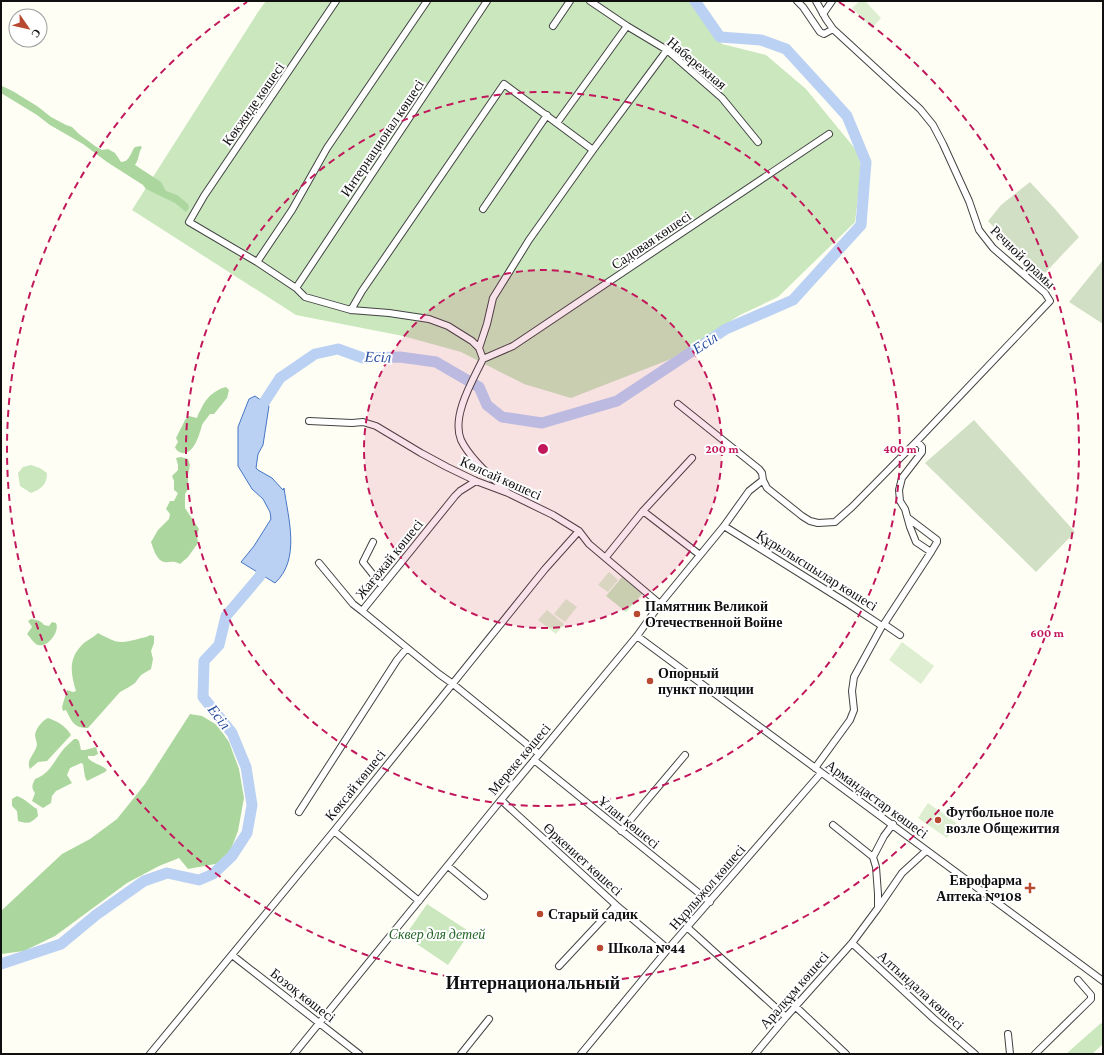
<svg xmlns="http://www.w3.org/2000/svg" width="1104" height="1055" viewBox="0 0 1104 1055" font-family="'Crimson Pro',serif">
	<style>
		.green { fill: #cae7be }
		.forest { fill: #abd79f }
		.cemetery { fill: #d1e0c5 }
		.pitch { fill: #ddefd0 }
		.water { fill: #bbd1f3; stroke: #4676c5 }
		.lines { fill: none; stroke-linecap: round; stroke-linejoin: round }
		.river { stroke: #bbd1f3; stroke-width: 11 }
		.minor-casing { stroke: #434343; stroke-width: 8 }
		.minor { stroke: #fff; stroke-width: 6 }
		.ring { fill: none; stroke: #c2185b; stroke-width: 2; stroke-dasharray: 7 5 }
		.poi-dot { fill: #b84830; stroke: #fff; stroke-width: 1.5 }
		.labels { text-anchor: middle; dominant-baseline: central; stroke-width: 4; stroke-linejoin: round; paint-order: stroke }
		.street-label { font-size: 14px; fill: #101010; stroke: #fff }
		.poi-label { font-size: 14px; font-weight: bold; fill: #101010; stroke: #fff; text-anchor: start }
		.park-label { font-size: 14px; font-style: italic; fill: #236525; stroke: #fff }
		.water-label { font-size: 15px; font-style: italic; fill: #20499b; stroke: #fff }
		.district-label { font-size: 18px; font-weight: bold; fill: #101010; stroke: #fff }
		.centre { fill: #c2185b; stroke: #fff; stroke-width: 2 }
		.ring-label { font-size: 12px; text-anchor: middle; font-weight: bold; fill: #c2185b; stroke: #fff; stroke-width: 4; stroke-linejoin: round; paint-order: stroke }
	</style>
	<rect width="100%" height="100%" fill="#fefef4"/>
	<path class="green" d="M266,1H692L722,44L766,55L806,89L861,156L859,188L855,222L778,297L740,315L671,359L571,398L524,384L461,352L403,336L296,315L132,210L258,12Z
		M31,465L40,468L47,473C47,485 41,489 31,493L20,486L18,473L23,467Z
		M622,577L642,594L626,612L606,596Z
		M427,904L470,932L448,965L405,936Z
		M1101,1023L1103,1025V1044L1092,1054H1066Z"/>
	<path class="forest" d="M1,86C5,87 17,93 19,95L37,106L51,117L66,125L72,127L79,134L95,146L102,150L108,149L115,153L121,162C130,162 130,153 135,147L140,146L142,147C138,154 139,160 135,165L161,182L166,191L177,195L188,204L189,208L186,212L175,203L146,189L143,185L107,162L83,144L50,125L37,115L1,93Z
		M226,387L229,390L227,398L214,414H210C208,417 204,421 202,425C200,433 194,455 182,453C178,452 176,450 175,447L178,442L176,438L185,420L189,416L197,418C198,414 199,413 201,409C206,398 214,390 226,387Z
		M181,457L188,459L190,465L188,475V489L185,494V508L199,529L197,535L198,543L188,557L180,564C172,560 171,563 164,562C157,561 153,548 151,542L158,530L169,519L170,514L166,509L170,501H174L178,493L174,490V481L172,476L178,470V465L176,458Z
		M31,619C37,620 40,620 44,625L49,626L52,622L56,623C60,631 48,648 38,645C34,644 30,637 27,634L32,627L28,621Z
		M98,633C117,643 118,644 138,639C143,637 146,638 150,635L154,636V643L151,651L153,659L151,669L141,675L135,683L129,687L120,692L88,728C74,728 72,722 66,710L63,711L62,707L67,690L73,692L76,691C71,674 68,660 81,646C85,641 93,638 98,633Z
		M190,714L202,716L217,725L229,742L239,769L244,798L238,831L226,862L188,869L179,858L159,866L127,883L55,936L24,951L1,954V911L62,854L90,839L117,819L145,784Z
		M48,718C57,721 66,726 71,735L47,761L38,762L30,769C26,761 33,756 36,748C38,744 36,741 35,736C35,729 42,721 48,718Z
		M74,739H77L79,741L81,750H85L96,747L98,754L94,756H88V758C93,764 101,764 107,770L105,772L87,781L85,777L83,764L81,763L70,768L67,775L72,783L56,791L52,796L51,803L43,808L32,801L35,793C31,788 32,785 35,779C50,773 53,763 62,751C65,747 70,743 74,739Z
		M17,796C25,799 29,804 37,809L38,816C30,824 28,824 18,821L17,811L12,806V799Z"/>
	<path class="cemetery" d="M1030,182L1055,209L1079,237L1045,273L1017,252L988,221L1001,205Z
		M1103,260V324L1069,302Z
		M974,420L1075,532L1036,572L925,463Z"/>
	<path class="pitch" d="M860,1H865L881,18L872,28L852,8Z
		M609,572L618,580L608,592L598,585Z
		M566,599L577,607L565,622L554,614Z
		M547,610L564,624L556,634L538,620Z
		M902,642L934,666L921,684L889,660Z
		M928,803L957,823L947,838L918,818Z"/>
	<path class="water" d="M255,396L269,406L263,445L258,454L256,468L258,470L272,478L283,490L284,488C288,518 301,559 275,583L241,562L254,546L271,519L270,512L263,499L252,489L238,466V427L249,399Z"/>
	<g class="lines">
		<path class="river" d="M256,415L280,378L315,354L338,349L363,358L400,357L436,362L479,387L487,405L502,417L542,423L617,401L726,329L793,300L861,225L866,162L847,116L829,96L786,49L761,40L720,37L695,1
			M1,964L61,944L96,915L144,881L167,873L199,880L213,874L232,856L247,833L252,805L246,767L232,733L203,697L204,661L219,645L226,616L260,576L265,561"/>
		<defs>
			<path id="minor" d="M336,1L204,196L189,222L257,262L296,288L305,297L351,310L389,313L429,319L448,326L472,341L479,348L483,359C473,380 451,416 461,440C470,459 493,478 508,493
				M590,1L627,26L667,50L722,98L758,142
				M797,1L803,7L820,32L824,34L833,29
				M823,14L832,1
				M553,26L570,1
				M557,123L627,26
				M483,209L547,115
				M257,262L292,210L327,148L427,1
				M296,288L487,1
				M351,310L362,291L504,84L593,150
				M479,348L487,324L493,298L529,240L593,150L667,50
				M483,359L513,346L829,134
				M678,404L759,469L762,473L763,480L767,488L802,516L810,521L818,523L835,522L852,507L917,441L1050,301L1045,293L993,248L979,230L969,201L943,144L933,125L920,109L833,29L826,19L816,1
				M309,421L352,423L363,422L376,426L421,453L447,467L476,481L508,493L553,515L579,531L589,544L660,604
				M476,481L460,491L455,496L362,611L439,674L453,684L539,754
				M643,511L700,555
				M908,518L937,540V542L931,552
				M724,526L847,603L882,626
				M373,542L363,562L382,586
				M606,557L643,511L692,458
				M319,563L353,604L362,611
				M884,624L900,635
				M637,636L1103,981
				M534,760L710,902
				M815,768L850,720L854,710L852,691L854,677L882,626L884,624L931,552L916,542L910,527L905,509L900,501L899,490L902,478L922,452V447L917,441
				M501,800L616,905L668,949
				M299,812L397,660L407,648
				M334,831L419,901
				M621,831L685,755
				M873,857L884,836L893,824
				M448,866L484,896
				M878,908L902,873L926,851
				M688,928L786,1017
				M852,943L933,1018L975,1054
				M232,955L359,1054
				M559,966L616,905
				M795,1006L846,1054
				M1008,1034L1010,1054
				M150,1054L334,831L545,569L579,531
				M294,1054L501,800L637,636L660,604L724,526L749,491L763,480
				M461,1054L489,1019
				M581,1054L668,949L821,773
				M755,1054L786,1017L852,943L878,908V894L876,867L873,857L833,825
				M1035,1054L1091,999V995L1078,980"/>
		</defs>
		<use href="#minor" class="minor-casing"/>
		<use href="#minor" class="minor"/>
	</g>
	<circle cx="543" cy="449" r="179" fill="#c2185b" fill-opacity=".12"/>
	<g class="ring">
		<circle cx="543" cy="449" r="179"/>
		<circle cx="543" cy="449" r="357"/>
		<path d="M839 2A536 536 0 1 1 247 2"/>
	</g>
	<g class="poi-dot">
		<circle cx="637" cy="614" r="4"/>
		<circle cx="650" cy="681" r="4"/>
		<circle cx="938" cy="820" r="4"/>
		<path d="M1028 882h4v4h4v4h-4v4h-4v-4h-4v-4h4z"/>
		<circle cx="540" cy="914" r="4"/>
		<circle cx="600" cy="948" r="4"/>
	</g>
	<g class="labels">
		<g class="street-label">
			<text transform="translate(697 63) rotate(40)">Набережная</text>
			<text transform="translate(253 104) rotate(-55)">Көкжиде көшесі</text>
			<text transform="translate(382 138) rotate(-56)">Интернационал көшесі</text>
			<text transform="translate(651 240) rotate(-34)">Садовая көшесі</text>
			<text transform="translate(1023 257) rotate(44)">Речной орамы</text>
			<text transform="translate(501 478) rotate(24)">Көлсай көшесі</text>
			<text transform="translate(389 559) rotate(-51)">Жағажай көшесі</text>
			<text transform="translate(817 570) rotate(32)">Құрылысшылар көшесі</text>
			<text transform="translate(519 759) rotate(-50)">Мереке көшесі</text>
			<text transform="translate(355 785) rotate(-51)">Көксай көшесі</text>
			<text transform="translate(877 799) rotate(36)">Армандастар көшесі</text>
			<text transform="translate(629 822) rotate(39)">Ұлан көшесі</text>
			<text transform="translate(583 859) rotate(42)">Өркениет көшесі</text>
			<text transform="translate(707 887) rotate(-49)">Нұрлыжол көшесі</text>
			<text transform="translate(794 990) rotate(-49)">Аралқұм көшесі</text>
			<text transform="translate(921 990) rotate(42)">Алтындала көшесі</text>
			<text transform="translate(303 995) rotate(38)">Бозоқ көшесі</text>
		</g>
		<g class="poi-label">
			<text x="645" y="606">Памятник Великой<tspan x="645" dy="16">Отечественной Войне</tspan></text>
			<text x="658" y="673">Опорный<tspan x="658" dy="16">пункт полиции</tspan></text>
			<text x="946" y="812">Футбольное поле<tspan x="946" dy="16">возле Общежития</tspan></text>
			<text x="1022" y="880" text-anchor="end">Еврофарма<tspan x="1022" dy="16">Аптека №108</tspan></text>
			<text x="548" y="914">Старый садик</text>
			<text x="608" y="948">Школа №44</text>
		</g>
		<g class="park-label">
			<text x="437" y="934">Сквер для детей</text>
		</g>
		<g class="water-label">
			<text transform="translate(705 343) rotate(-34)">Есіл</text>
			<text transform="translate(378 357) rotate(2)">Есіл</text>
			<text transform="translate(219 717) rotate(52)">Есіл</text>
		</g>
		<g class="district-label">
			<text x="533" y="983">Интернациональный</text>
		</g>
	</g>
	<circle cx="543" cy="449" r="6" class="centre"/>
	<g class="ring-label">
		<text x="722" y="453">200 m</text>
		<text x="900" y="453">400 m</text>
		<text x="1047" y="637">600 m</text>
	</g>
	<rect width="1104" height="1055" fill="none" stroke="#101010" stroke-width="4"/>
	<g transform="translate(28 28) rotate(124)"><circle r="19" fill="#ffffff" stroke="#9f9f9f"/>
	<path d="M0-3L7 15L0 10L-7 15Z" fill="#b84830"/>
	<text y="-6" font-size="11" font-weight="bold" text-anchor="middle" fill="#101010">С</text>
	</g>
</svg>
